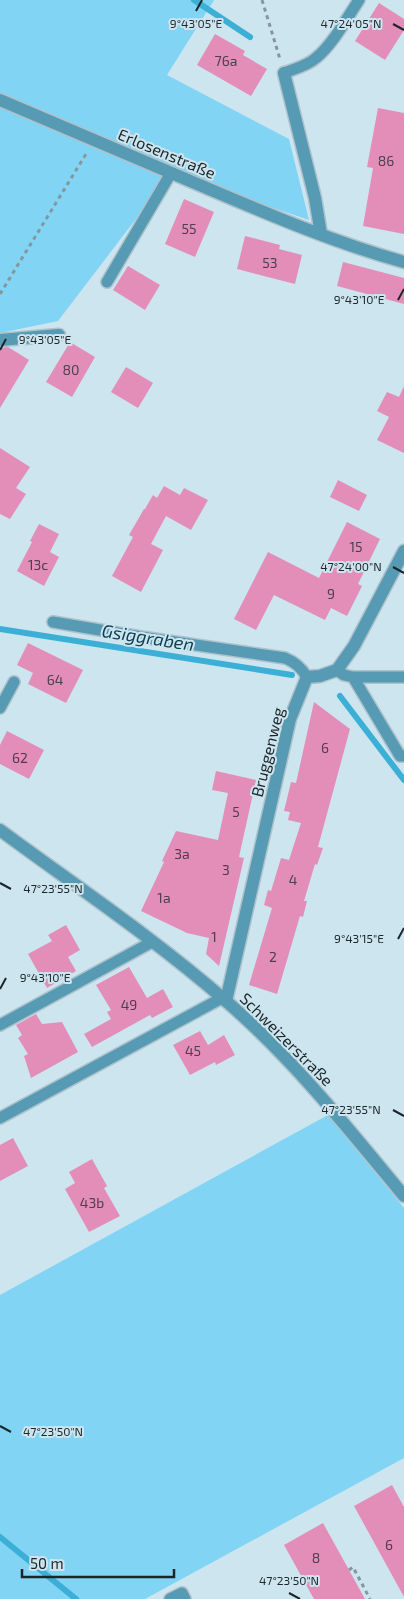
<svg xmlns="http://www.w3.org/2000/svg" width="404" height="1599" viewBox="0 0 404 1599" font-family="'Exo 2',sans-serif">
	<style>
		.green { fill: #81d4f4 }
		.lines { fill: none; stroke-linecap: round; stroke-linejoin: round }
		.stream { stroke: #3cafd6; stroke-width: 6 }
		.building { fill: #e38eb9 }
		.service-casing { stroke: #adc2cb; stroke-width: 14 }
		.minor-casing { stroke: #adc2cb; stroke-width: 15 }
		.tertiary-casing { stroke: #adc2cb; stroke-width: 15 }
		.path { stroke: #85979e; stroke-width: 3; stroke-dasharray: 4 4; stroke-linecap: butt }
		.service { stroke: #569ab4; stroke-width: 11 }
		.minor { stroke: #569ab4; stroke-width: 12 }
		.tertiary { stroke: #569ab4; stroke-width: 12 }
		.ticks { fill: none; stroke: #1c2529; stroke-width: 2 }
		.labels { text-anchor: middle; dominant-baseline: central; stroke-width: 4; stroke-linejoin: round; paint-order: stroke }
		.number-label { font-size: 14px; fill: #4e3f4d }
		.street-label { font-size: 16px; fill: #1c2529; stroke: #cde5ef }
		.water-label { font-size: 18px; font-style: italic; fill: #0e4051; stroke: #cde5ef }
		.ticks-label { font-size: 12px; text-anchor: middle; fill: #1c2529; stroke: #cde5ef; stroke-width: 4; stroke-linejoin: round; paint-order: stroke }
	</style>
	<rect width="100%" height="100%" fill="#cde5ef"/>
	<path class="green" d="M0,0H214L167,75L289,139L309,220L171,173L58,321L0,333Z
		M328,1115L404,1208V1458L145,1599H0V1295Z"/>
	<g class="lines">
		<path class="stream" d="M194,0L250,37
			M0,629L292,675
			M340,696L404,780
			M0,1537L76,1599"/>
	</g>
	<path class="building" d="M379,3L404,19V30L385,60L355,41Z
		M215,34L245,51L243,55L267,69L251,96L197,65Z
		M378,108L404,113V234L363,226L373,168L367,167Z
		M184,199L214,212L195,257L165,244Z
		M245,236L280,245L279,249L302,255L295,284L237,269Z
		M343,262L404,278V304L337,286Z
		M128,266L160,285L145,310L113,290Z
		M70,342L95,357L72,397L46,382Z
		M8,347L29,360L0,408V348Z
		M126,367L153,383L138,408L111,392Z
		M404,386V453L377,440L389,417L377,411L387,392L399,397Z
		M0,448L30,467L16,488L26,494L10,519L0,514Z
		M338,480L367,495L359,511L330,497Z
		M164,486L180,495L184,488L208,500L191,530L166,516L151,544L163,550L141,592L112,576L133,537L129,535L144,509H145L153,495L157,498Z
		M347,522L380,539L358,584L362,586L347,616L331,608L325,620L274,595L256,630L234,619L268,552L319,578Z
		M39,524L59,534L50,552L59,557L44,586L17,571L32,542L30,541Z
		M28,643L83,670L66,703L28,684L33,673L17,665Z
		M314,702L350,729L318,847L323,848L317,865L315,864L304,901H307L303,917L300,916L277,994L249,985L272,908L264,905L268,890L271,891L281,858L289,860L301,823L288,820L290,812L284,811L291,782L296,783Z
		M7,731L44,750L29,779L0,764V745Z
		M216,771L256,780L239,857L244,858L219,966L206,954L209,938L187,933L141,911L164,862L162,861L176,831L218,840L228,793L212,790Z
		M66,925L80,950L68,957L76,971L47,988L28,954L52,941L48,935Z
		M129,967L147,998L163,989L173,1007L152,1018L150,1015L92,1047L84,1034L111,1019L107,1012L111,1010L96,985Z
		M36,1014L42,1024L62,1022L78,1052L31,1078L24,1056L28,1054L18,1038L22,1035L16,1025Z
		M200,1031L208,1045L224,1035L235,1055L216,1065L215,1062L190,1075L173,1045Z
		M13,1138L28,1166L0,1181V1145Z
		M92,1159L107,1186L104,1188L120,1216L89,1232L65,1189L75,1183L69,1172Z
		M392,1485L404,1507V1597L354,1506Z
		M323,1523L349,1570L365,1599H314L284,1545Z"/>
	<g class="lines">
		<defs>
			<path id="service" d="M284,73C294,69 307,66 316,58C333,44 347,18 359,0
				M107,282L171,173
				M53,622L141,637L285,658C295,662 301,667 307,677
				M337,670L344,675L353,677H404
				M353,677L400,756H404
				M0,708L14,682
				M0,1025L152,942
				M0,1118L222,998
				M170,1599L182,1593L185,1599"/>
			<path id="minor" d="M284,73L315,198L321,234
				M0,100C67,129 135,157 202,186C268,214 335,243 404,262
				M0,340L59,335
				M226,1001L290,719L307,677L320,676L337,670L354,646L404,551"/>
			<path id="tertiary" d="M0,830C76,886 155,939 226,1001C293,1059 348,1128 404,1196"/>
		</defs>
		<use href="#service" class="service-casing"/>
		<use href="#minor" class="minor-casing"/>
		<use href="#tertiary" class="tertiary-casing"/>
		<path class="path" d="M262,0L280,59
			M0,294L86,154
			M349,1570L353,1567L370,1599"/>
		<use href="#service" class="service"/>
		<use href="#minor" class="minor"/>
		<use href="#tertiary" class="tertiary"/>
	</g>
	<path class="ticks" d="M196,11L202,0M393,24L404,30M398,300L404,289M0,350L6,339M393,567L404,573M0,883L11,889M398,939L404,928M0,989L6,978M393,1110L404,1116M0,1426L11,1432M289,1593L300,1599"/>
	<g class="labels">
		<g class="number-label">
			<text x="226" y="60">76a</text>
			<text x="386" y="160">86</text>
			<text x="189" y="228">55</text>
			<text x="270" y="262">53</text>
			<text x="71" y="369">80</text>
			<text x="356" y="546">15</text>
			<text x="38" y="564">13c</text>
			<text x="331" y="593">9</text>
			<text x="55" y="679">64</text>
			<text x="325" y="747">6</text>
			<text x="20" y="757">62</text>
			<text x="236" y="811">5</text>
			<text x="182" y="853">3a</text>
			<text x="226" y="869">3</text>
			<text x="293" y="879">4</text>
			<text x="164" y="897">1a</text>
			<text x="214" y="936">1</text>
			<text x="273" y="956">2</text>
			<text x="129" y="1004">49</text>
			<text x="193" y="1050">45</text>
			<text x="92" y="1202">43b</text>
			<text x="389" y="1544">6</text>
			<text x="316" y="1557">8</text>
		</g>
		<g class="street-label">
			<text transform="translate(167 153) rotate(23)">Erlosenstraße</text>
			<text transform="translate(267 752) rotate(-76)">Bruggenweg</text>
			<text transform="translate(287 1039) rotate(45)">Schweizerstraße</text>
		</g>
		<g class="water-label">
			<text transform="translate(148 637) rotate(9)">Gsiggraben</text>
		</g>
	</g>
	<g class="ticks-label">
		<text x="196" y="28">9°43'05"E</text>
		<text x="351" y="28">47°24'05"N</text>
		<text x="359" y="304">9°43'10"E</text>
		<text x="45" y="344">9°43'05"E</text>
		<text x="351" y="571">47°24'00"N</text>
		<text x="53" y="893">47°23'55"N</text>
		<text x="359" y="943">9°43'15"E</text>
		<text x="45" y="982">9°43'10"E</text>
		<text x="351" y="1114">47°23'55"N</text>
		<text x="53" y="1436">47°23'50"N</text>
		<text x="289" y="1585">47°23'50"N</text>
	</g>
	<path d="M22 1569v8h152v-8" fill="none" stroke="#1c2529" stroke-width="2.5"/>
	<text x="30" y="1569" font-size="15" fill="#1c2529" stroke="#cde5ef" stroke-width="4" paint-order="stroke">50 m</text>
</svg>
